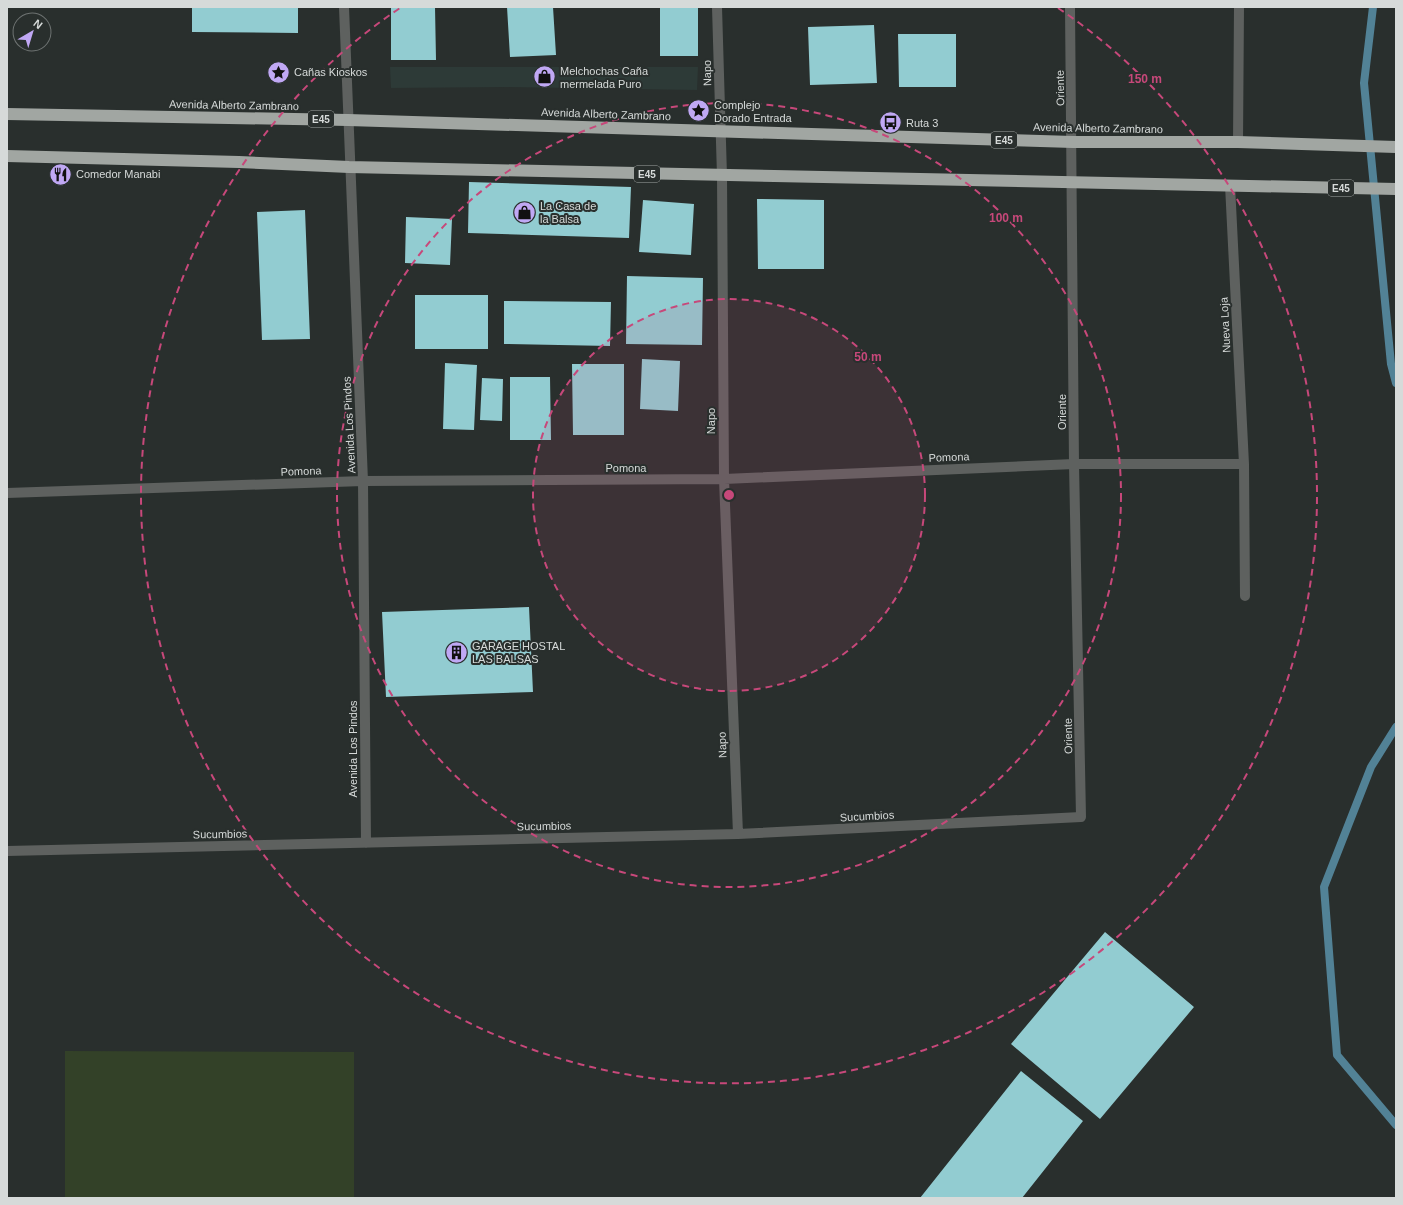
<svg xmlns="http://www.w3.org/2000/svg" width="1403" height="1205" viewBox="0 0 1403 1205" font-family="Arial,sans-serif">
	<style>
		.built { fill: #2d3a37 }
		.green { fill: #334128 }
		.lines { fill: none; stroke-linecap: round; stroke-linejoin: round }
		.stream { stroke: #528296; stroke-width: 8 }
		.building { fill: #92ccd1 }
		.street { stroke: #5e615f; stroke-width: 10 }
		.highway { stroke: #a1a6a2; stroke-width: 12 }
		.ring { fill: none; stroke: #c7487a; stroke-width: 2; stroke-dasharray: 7 5 }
		.labels { text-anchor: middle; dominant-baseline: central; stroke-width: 4; stroke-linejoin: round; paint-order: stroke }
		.shield { fill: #292f2d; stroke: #a2a7a5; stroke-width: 1 }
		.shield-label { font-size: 10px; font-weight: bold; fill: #d6dad9 }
		.poi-label { font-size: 11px; fill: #d6dad9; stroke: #292f2d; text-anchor: start }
		.street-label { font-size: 11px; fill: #d6dad9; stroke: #292f2d }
		.centre { fill: #c7487a; stroke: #292f2d; stroke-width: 2 }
		.ring-label { font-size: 12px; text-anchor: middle; font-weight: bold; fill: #c7487a; stroke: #292f2d; stroke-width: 4; stroke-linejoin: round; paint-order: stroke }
	</style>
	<rect width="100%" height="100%" fill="#292f2d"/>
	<path class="built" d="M390,67H698L697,90L505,87L391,88Z"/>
	<path class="green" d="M65,1051L354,1052V1198H65Z"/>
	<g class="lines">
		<path class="stream" d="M1373,7L1364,83L1391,364L1396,383
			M1396,727L1371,767L1324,887L1337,1055L1396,1125"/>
	</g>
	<path class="building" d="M192,7H298V33L192,32Z
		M391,7H435L436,60H391Z
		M507,7H553L556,55L510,57Z
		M660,7H698V56H660Z
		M874,25L877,83L810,85L808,27Z
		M898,34H956V87H899Z
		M469,182L631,187L629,238L468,233Z
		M757,199L824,200V269H758Z
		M643,200L694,204L691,255L639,252Z
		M305,210L310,339L262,340L257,212Z
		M406,217L452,219L450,265L405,263Z
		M627,276L703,278L702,345L626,344Z
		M415,295H488V349H415Z
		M504,301L611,302L610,346L504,344Z
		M642,359L680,361L678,411L640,409Z
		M445,363L477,365L474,430L443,429Z
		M572,364H624V435H573Z
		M510,377H550L551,440H510Z
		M482,378L503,379L502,421L480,420Z
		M529,607L533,692L386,697L382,612Z
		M1105,932L1194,1007L1100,1119L1011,1044Z
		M1021,1071L1083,1121L1022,1198H920Z"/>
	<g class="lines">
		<path class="street" d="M344,7L363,481L366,843
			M717,7L722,176L724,479L738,834
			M1238,142L1239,7
			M1230,185L1244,464L1245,596
			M7,493L363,481L724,479L1074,464H1244
			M7,851L738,834L1081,817L1074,464L1070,7"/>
		<path class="highway" d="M7,114L348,120L1073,142H1238L1396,147
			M7,156L239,162L349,167L1396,189"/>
	</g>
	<circle cx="729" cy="495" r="196" fill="#c7487a" fill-opacity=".12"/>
	<g class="ring">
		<circle cx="729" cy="495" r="196"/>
		<circle cx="729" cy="495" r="392"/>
		<path d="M1058 8A588 588 0 1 1 400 8"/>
	</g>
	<defs>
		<symbol id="sight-disc" viewBox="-11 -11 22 22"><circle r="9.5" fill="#c0a8f4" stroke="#292f2d"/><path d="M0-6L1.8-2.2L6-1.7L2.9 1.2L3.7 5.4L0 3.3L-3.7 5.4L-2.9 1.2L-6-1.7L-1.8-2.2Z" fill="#111"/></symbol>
		<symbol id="shop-disc" viewBox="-11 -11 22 22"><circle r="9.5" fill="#c0a8f4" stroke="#292f2d"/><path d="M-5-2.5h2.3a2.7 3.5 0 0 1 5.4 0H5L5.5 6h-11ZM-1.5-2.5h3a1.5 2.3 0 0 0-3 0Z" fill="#111"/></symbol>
		<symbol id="bus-disc" viewBox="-11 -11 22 22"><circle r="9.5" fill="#c0a8f4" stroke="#292f2d"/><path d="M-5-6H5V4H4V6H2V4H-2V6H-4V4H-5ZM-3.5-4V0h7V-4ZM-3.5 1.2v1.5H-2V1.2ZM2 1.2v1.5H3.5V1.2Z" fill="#111"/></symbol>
		<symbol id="restaurant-disc" viewBox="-11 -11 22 22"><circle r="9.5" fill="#c0a8f4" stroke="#292f2d"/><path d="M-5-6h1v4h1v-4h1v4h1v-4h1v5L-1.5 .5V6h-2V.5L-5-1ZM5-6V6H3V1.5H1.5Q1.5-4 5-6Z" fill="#111"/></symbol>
		<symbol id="building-disc" viewBox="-11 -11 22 22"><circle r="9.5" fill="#c0a8f4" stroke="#292f2d"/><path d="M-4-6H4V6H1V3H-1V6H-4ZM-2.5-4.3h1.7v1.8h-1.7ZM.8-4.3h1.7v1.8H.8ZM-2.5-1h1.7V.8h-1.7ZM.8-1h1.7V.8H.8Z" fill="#111"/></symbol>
	</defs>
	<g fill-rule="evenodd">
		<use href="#sight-disc" x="266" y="60" width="25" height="25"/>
		<use href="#shop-disc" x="532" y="64" width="25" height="25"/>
		<use href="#sight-disc" x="686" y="98" width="25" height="25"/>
		<use href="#bus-disc" x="878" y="110" width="25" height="25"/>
		<use href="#restaurant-disc" x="48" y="162" width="25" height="25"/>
		<use href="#shop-disc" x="512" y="200" width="25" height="25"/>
		<use href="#building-disc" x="444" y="640" width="25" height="25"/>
	</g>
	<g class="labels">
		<g class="shield">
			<rect x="308" y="111" width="26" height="16" rx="3"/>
			<rect x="991" y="132" width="26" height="16" rx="3"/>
			<rect x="634" y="166" width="26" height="16" rx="3"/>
			<rect x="1328" y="180" width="26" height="16" rx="3"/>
		</g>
		<g class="shield-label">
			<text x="321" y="119">E45</text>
			<text x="1004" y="140">E45</text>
			<text x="647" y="174">E45</text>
			<text x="1341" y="188">E45</text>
		</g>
		<g class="poi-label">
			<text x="560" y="71">Melchochas Caña<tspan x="560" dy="13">mermelada Puro</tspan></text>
			<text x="294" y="72">Cañas Kioskos</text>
			<text x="714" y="105">Complejo<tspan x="714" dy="13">Dorado Entrada</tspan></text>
			<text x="906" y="123">Ruta 3</text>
			<text x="76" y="174">Comedor Manabi</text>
			<text x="540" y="206">La Casa de<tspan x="540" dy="13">la Balsa</tspan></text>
			<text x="472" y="646">GARAGE HOSTAL<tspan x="472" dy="13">LAS BALSAS</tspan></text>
		</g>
		<g class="street-label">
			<text transform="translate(707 73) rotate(-91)">Napo</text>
			<text transform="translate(1060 88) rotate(-91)">Oriente</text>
			<text transform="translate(234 105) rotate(1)">Avenida Alberto Zambrano</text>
			<text transform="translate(606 114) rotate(2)">Avenida Alberto Zambrano</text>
			<text transform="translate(1098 128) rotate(1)">Avenida Alberto Zambrano</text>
			<text transform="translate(1225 325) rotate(-93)">Nueva Loja</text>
			<text transform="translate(1062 412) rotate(-90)">Oriente</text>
			<text transform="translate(711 421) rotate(-90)">Napo</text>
			<text transform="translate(349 425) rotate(-93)">Avenida Los Pindos</text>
			<text transform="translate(949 457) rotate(-2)">Pomona</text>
			<text x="626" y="468">Pomona</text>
			<text transform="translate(301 471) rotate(-2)">Pomona</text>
			<text transform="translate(1068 736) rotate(-91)">Oriente</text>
			<text transform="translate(722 745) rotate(-92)">Napo</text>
			<text transform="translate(353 749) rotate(-90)">Avenida Los Pindos</text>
			<text transform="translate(867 816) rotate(-3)">Sucumbios</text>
			<text transform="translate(544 826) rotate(-1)">Sucumbios</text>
			<text transform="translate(220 834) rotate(-1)">Sucumbios</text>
		</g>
	</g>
	<circle cx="729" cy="495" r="6" class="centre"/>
	<g class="ring-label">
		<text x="1145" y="83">150 m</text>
		<text x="1006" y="222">100 m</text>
		<text x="868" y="361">50 m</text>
	</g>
	<rect width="1403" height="1205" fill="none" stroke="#d6dad9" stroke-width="16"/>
	<g transform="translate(32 32) rotate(38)"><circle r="19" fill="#292f2d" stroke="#6e7372"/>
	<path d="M0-3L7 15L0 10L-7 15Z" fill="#c0a8f4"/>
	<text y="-6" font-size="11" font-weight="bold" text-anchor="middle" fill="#d6dad9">N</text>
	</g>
</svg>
